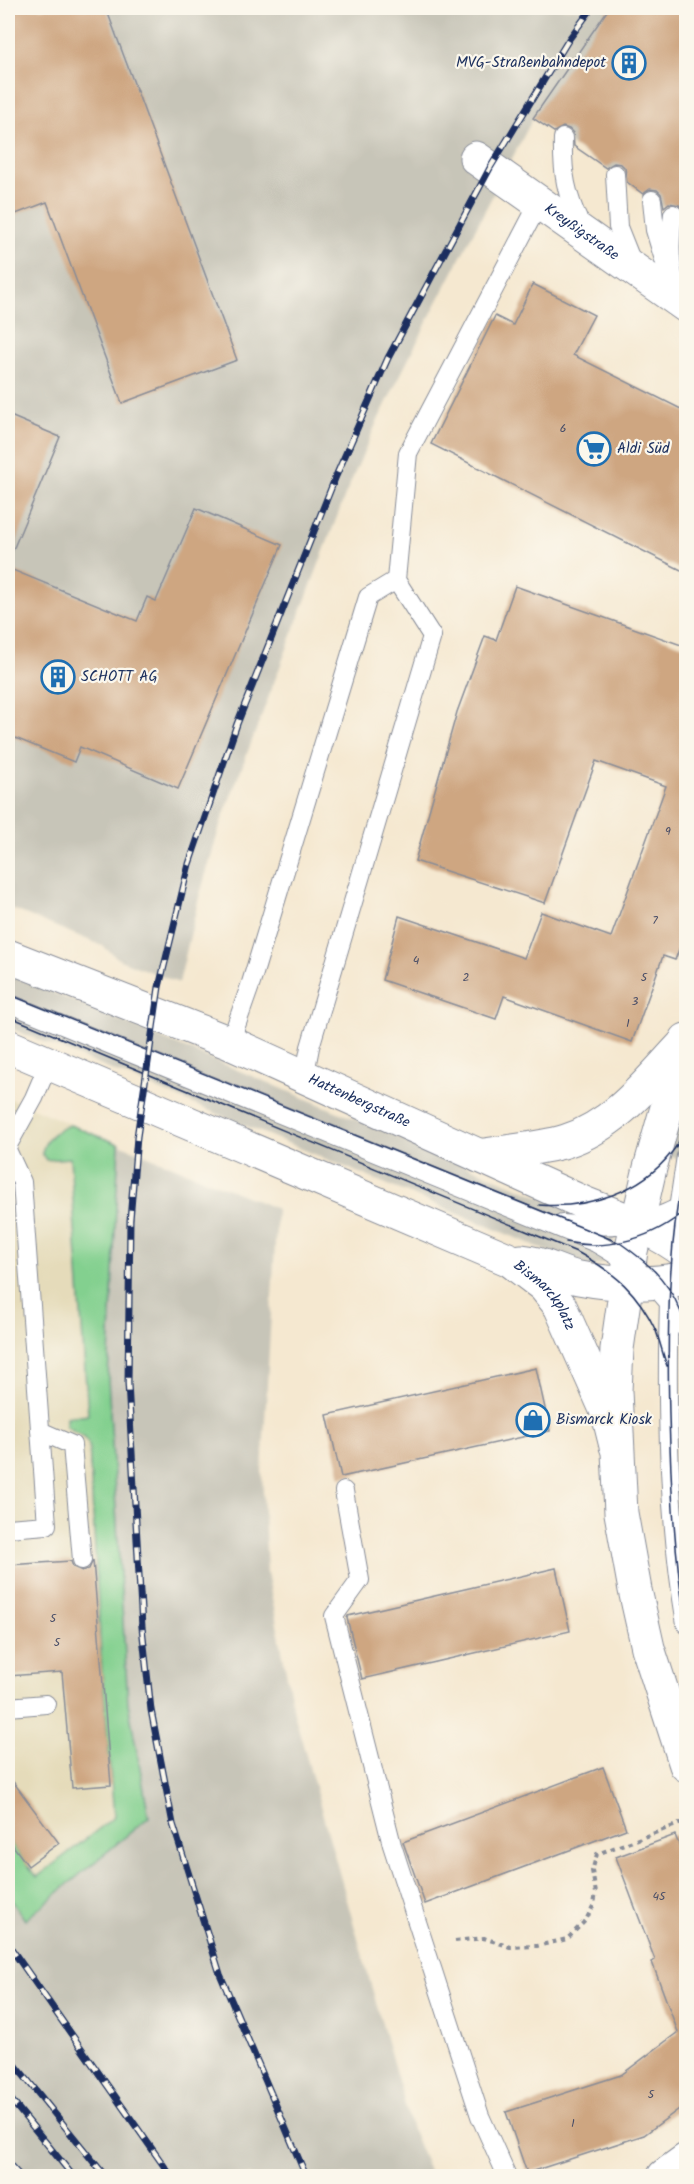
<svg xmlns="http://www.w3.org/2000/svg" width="694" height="2184" viewBox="0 0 694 2184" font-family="Kalam,sans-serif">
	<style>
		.built { fill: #e5dbba }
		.industrial { fill: #c7c5b8 }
		.green { fill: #83d08f; stroke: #4f8076; stroke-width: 1.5 }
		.building { fill: #cea681 }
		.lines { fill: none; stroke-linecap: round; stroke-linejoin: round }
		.lane-casing { stroke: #888c97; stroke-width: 20 }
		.street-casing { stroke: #888c97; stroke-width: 35 }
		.secondary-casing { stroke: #888c97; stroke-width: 35 }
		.path { stroke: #888c97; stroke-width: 4; stroke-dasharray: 4.5 4.5; stroke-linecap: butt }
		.lane { stroke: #fff; stroke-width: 18 }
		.street { stroke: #fff; stroke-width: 33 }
		.secondary { stroke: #fff; stroke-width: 33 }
		.tram { stroke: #1b2f5e; stroke-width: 1.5 }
		.rail-casing { stroke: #1b2f5e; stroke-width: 7 }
		.rail { stroke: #fbf7ec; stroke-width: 4.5; stroke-dasharray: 14; stroke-linecap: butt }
		.labels { text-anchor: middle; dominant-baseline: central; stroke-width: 4.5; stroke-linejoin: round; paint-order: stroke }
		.number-label { font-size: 12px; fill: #484d67 }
		.poi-label { font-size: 15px; fill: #1b2f5e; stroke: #fbf7ec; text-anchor: start }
		.street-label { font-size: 15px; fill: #1b2f5e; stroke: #fbf7ec }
	</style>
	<rect width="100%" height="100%" fill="#fbf7ec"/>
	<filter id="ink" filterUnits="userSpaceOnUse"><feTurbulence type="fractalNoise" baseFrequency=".0167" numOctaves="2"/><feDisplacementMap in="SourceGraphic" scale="12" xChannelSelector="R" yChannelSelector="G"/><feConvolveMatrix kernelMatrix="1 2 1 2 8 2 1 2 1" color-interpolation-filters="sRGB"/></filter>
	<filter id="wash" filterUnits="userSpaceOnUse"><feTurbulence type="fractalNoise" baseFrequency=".008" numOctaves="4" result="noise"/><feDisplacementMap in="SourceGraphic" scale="24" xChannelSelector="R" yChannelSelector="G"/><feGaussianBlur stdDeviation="1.35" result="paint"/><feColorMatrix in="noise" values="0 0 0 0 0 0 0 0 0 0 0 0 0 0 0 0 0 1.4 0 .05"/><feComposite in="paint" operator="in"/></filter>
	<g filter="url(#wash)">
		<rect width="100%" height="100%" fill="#f5e8d0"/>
		<path class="built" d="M8,1098L119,1144L108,1379L128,1703L149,1817L8,1894Z"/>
		<path class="industrial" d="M8,8H686V223L533,118L431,314L376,424L346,493L221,822L198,901L179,983L120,960L103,946L8,907Z
			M8,974L598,1221L613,1233L615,1245L608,1259L601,1264L589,1267L567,1259L8,1027Z
			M686,1073V1160L663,1154Z
			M119,1144L277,1209L262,1472L267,1572L294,1713L412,2130L431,2176H8V1894L149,1817L128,1703L108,1379Z"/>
		<path class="green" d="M70,1125L119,1144L108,1379L128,1703L149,1817L25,1920L8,1895V1839L37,1877L114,1817L102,1670L89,1445L85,1438L66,1426V1417L88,1414L70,1158L46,1160L42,1153C45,1137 56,1130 70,1125Z"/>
		<g id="blocks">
			<path class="building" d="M8,8H106L237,360L122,403L47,202L8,217Z
				M609,8H687V223L683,221L684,210L679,205L669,203L664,207L661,194L657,190L650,189L643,194L627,182L625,168L621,164L614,163L606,168L574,146L573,133L569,129L563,127L554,132L533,118Z
				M533,284L594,315L573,355L687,412V573L431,444L495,316L513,325Z
				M8,415L60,437L8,562Z
				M196,508L282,545L178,789L80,747L74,762L8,735V568L137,621L147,597L156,601Z
				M515,586L687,647V928L675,960L663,956L632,1042L504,996L496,1019L382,980L399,916L524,958L541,912L611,937L666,786L596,761L545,903L415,861L457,712L485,636L496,640Z
				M536,1368L550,1431L341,1477L327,1415Z
				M93,1560L111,1785L72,1788L62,1672L8,1676V1565L71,1561L73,1567L82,1571L89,1569Z
				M556,1568L570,1631L362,1679L347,1618L348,1616Z
				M603,1767L626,1829L425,1904L403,1842Z
				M8,1775L59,1843L28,1866L8,1839Z
				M675,1835L687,1864V2103L644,2135L527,2173L506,2112L621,2075L678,2032L652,1962L655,1960L616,1857Z"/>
		</g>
	</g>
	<g filter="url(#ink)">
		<use href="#blocks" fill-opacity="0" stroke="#888c97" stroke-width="1.5"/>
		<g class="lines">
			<defs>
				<path id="lane" d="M563,138C562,173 566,195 581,226
					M615,174L618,227L632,262
					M652,200L655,230L665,263
					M673,214C669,242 669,271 679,297
					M8,1003L596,1243C634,1264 667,1292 686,1330
					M230,1043L251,983L368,597L396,580
					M304,1078L310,1047L432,636L396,580L408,453L539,203
					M8,1145L34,1098L49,1063
					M8,1152L22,1182L47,1525L8,1528
					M562,1224C604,1228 649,1227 685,1203
					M672,1249L686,1156
					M669,1300C666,1408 668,1518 686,1624
					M40,1431L72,1445L82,1560
					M344,1491L360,1580L334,1616L392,1845L480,2116L507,2176
					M8,1707L46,1704"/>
				<g id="street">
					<path id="s1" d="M476,158L686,306"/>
					<path d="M664,2176L686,2160"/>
				</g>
				<g id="secondary">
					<path id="s2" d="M8,956L230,1043L584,1203C619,1217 656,1229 686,1253"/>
					<path d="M686,1040L650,1168L631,1251L617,1349L615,1391L621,1513L635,1590L648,1648L686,1765"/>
					<path id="s3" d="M8,1046L510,1260L544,1286L560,1306L608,1414L616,1446"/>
					<path d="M479,1156C506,1151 540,1149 566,1141C616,1125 648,1082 683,1045"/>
					<path d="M521,1261C545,1263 558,1274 579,1278C615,1285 651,1285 686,1278"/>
				</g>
			</defs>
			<use href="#lane" class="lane-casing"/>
			<use href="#street" class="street-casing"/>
			<use href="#secondary" class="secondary-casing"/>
			<path class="path" d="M455,1941L484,1938L510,1947L537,1946L567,1939L586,1920L594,1904L596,1893L592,1871L597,1854L682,1823"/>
			<use href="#lane" class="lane"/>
			<use href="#street" class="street"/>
			<use href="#secondary" class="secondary"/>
			<path class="tram" d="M8,994L620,1243C654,1267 673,1285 686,1326
				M8,1016L579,1253C615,1273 638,1292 656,1331C660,1342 663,1355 667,1366
				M686,1156C668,1241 667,1328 669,1415C671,1485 674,1555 686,1624
				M539,1205C588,1209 641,1192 672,1152C678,1145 682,1136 686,1128
				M566,1242C609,1251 654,1238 686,1210"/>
			<defs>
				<path id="rail" d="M8,1944L171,2176
					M8,2056L105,2176
					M8,2096L73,2176
					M8,2163L20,2176
					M306,2176L220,1974L173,1824L151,1710L142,1627L128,1383L130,1220L137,1137L159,987L189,864L237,724L336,476L388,358L490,168L569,39L592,8"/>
			</defs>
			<use href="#rail" class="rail-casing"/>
			<use href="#rail" class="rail"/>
		</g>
	</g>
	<defs>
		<symbol id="building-ring" viewBox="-11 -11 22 22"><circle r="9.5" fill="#fbf7ec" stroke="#1f6fb2" stroke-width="1.5"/><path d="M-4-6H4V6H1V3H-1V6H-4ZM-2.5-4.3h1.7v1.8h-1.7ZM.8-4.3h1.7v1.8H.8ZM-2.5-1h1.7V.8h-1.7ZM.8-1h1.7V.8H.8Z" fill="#1f6fb2"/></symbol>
		<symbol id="supermarket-ring" viewBox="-11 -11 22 22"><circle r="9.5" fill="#fbf7ec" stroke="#1f6fb2" stroke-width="1.5"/><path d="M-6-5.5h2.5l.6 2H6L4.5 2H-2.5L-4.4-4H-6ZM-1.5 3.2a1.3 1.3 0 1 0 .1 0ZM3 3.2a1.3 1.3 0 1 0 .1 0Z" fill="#1f6fb2"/></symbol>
		<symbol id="shop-ring" viewBox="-11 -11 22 22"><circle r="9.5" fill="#fbf7ec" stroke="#1f6fb2" stroke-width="1.5"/><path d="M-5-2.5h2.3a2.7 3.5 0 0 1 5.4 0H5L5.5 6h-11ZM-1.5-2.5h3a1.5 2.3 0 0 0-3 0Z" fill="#1f6fb2"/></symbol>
	</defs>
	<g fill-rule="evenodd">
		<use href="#building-ring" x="610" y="44" width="38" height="38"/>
		<use href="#supermarket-ring" x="575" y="430" width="38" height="38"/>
		<use href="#building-ring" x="39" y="658" width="38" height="38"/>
		<use href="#shop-ring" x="514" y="1401" width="38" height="38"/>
	</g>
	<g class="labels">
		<g class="number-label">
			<text x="563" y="428">6</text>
			<text x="668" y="831">9</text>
			<text x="655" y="920">7</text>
			<text x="416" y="960">4</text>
			<text x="466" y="977">2</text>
			<text x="644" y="977">5</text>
			<text x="635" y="1001">3</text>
			<text x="628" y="1023">1</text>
			<text x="53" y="1618">5</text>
			<text x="57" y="1642">5</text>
			<text x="659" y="1896">45</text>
			<text x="651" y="2094">5</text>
			<text x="573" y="2123">1</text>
		</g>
		<g class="poi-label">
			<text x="606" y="63" text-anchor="end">MVG-Straßenbahndepot</text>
			<text x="617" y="449">Aldi Süd</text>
			<text x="81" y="677">SCHOTT AG</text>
			<text x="556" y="1420">Bismarck Kiosk</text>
		</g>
		<g class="street-label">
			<text stroke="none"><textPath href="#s1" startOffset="129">Kreyßigstraße</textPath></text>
			<text stroke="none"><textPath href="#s2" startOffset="380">Hattenbergstraße</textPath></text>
			<text stroke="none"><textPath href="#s3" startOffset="596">Bismarckplatz</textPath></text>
		</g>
	</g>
	<rect width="694" height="2184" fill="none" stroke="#fbf7ec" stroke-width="30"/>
</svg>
